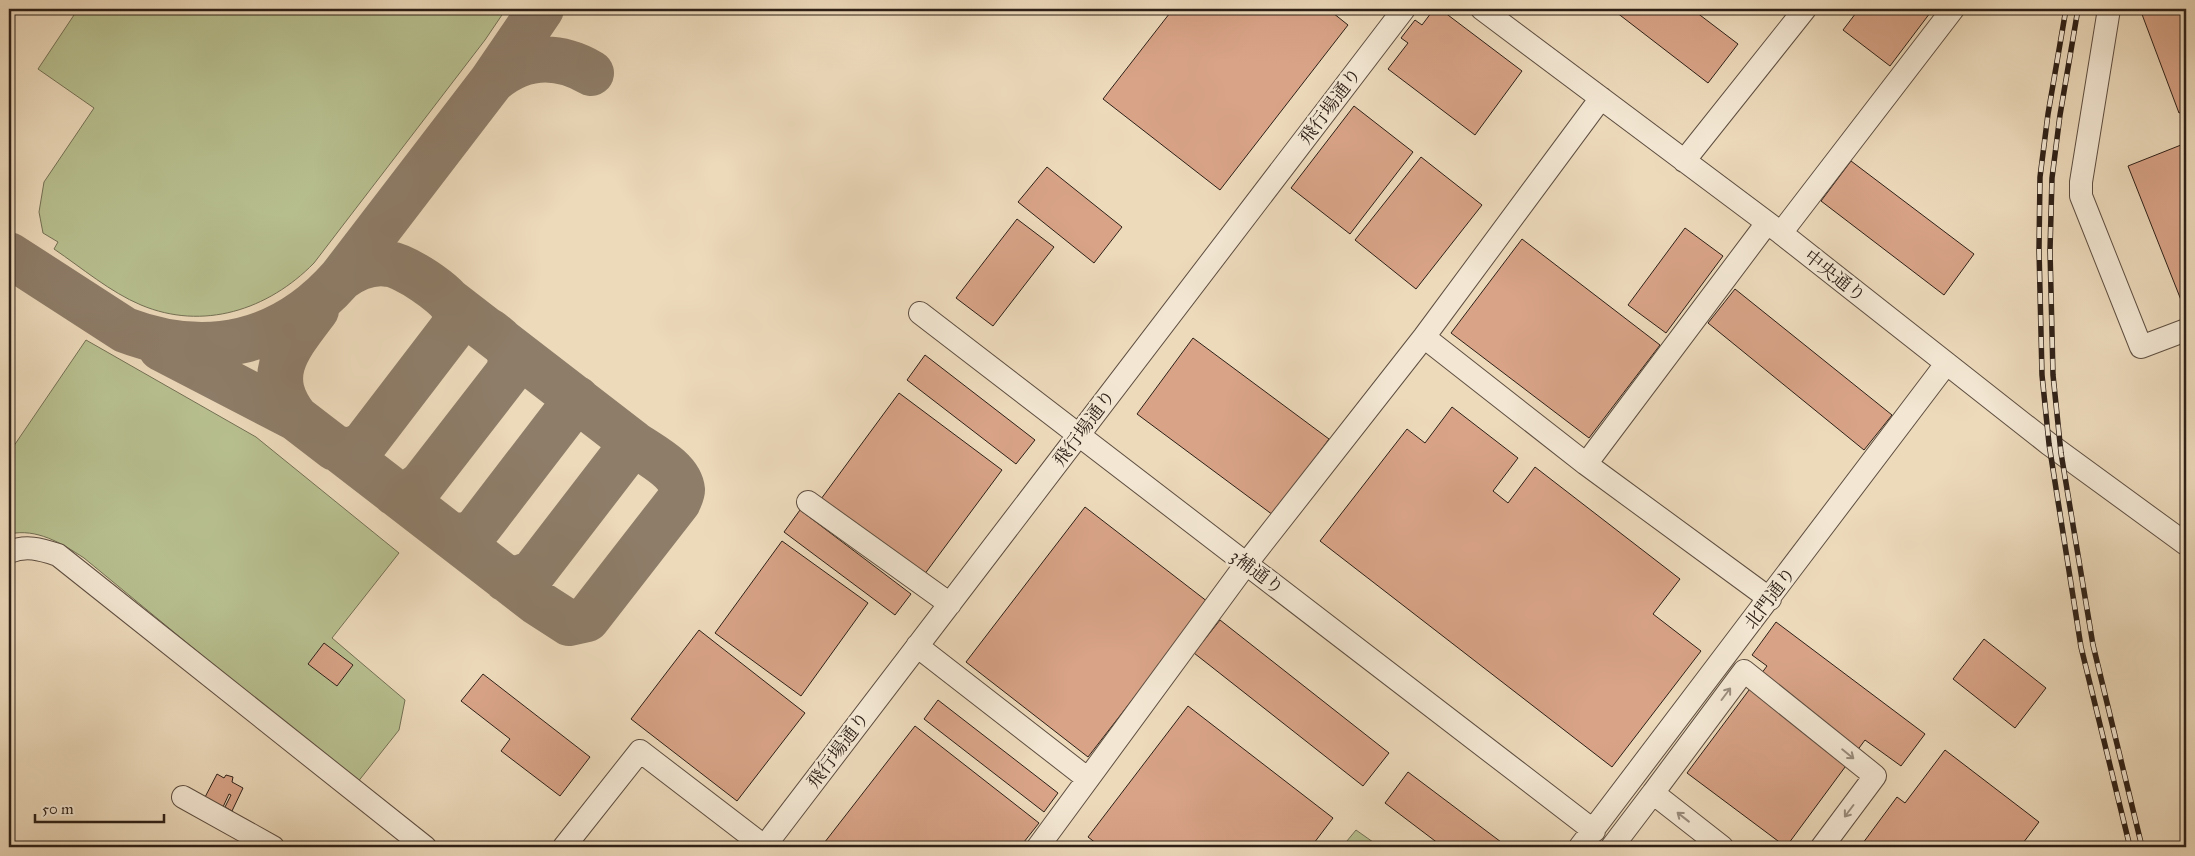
<svg xmlns="http://www.w3.org/2000/svg" width="2195" height="856" viewBox="0 0 2195 856" font-family="'IM FELL Great Primer','Noto Serif JP',serif">
	<style>
		.green { fill: #b8c090; stroke: #737054 }
		.lines { fill: none; stroke-linecap: round; stroke-linejoin: round }
		.taxiway { stroke: #8e7d69; stroke-width: 46 }
		.building { fill: #d8a387; stroke: #2e2017 }
		.minor-casing { stroke: #5e4e40; stroke-width: 24 }
		.minor { stroke: #f3e7d3; stroke-width: 22 }
		.rail-casing { stroke: #2e2017; stroke-width: 5.5 }
		.rail { stroke: #f3e7d3; stroke-width: 4; stroke-dasharray: 11; stroke-linecap: butt }
		.oneway { stroke: #9a8d7e }
		.labels { text-anchor: middle; dominant-baseline: central; stroke-width: 5; stroke-linejoin: round; paint-order: stroke }
		.street-label { font-size: 18px; fill: #2e2017; stroke: #f3e7d3 }
	</style>
	<rect width="100%" height="100%" fill="#eddabb"/>
	<filter id="stains"><feTurbulence type="fractalNoise" baseFrequency=".004" numOctaves="4"/><feColorMatrix values="0 0 0 0 .2 0 0 0 0 .09 0 0 0 0 .02 0 0 0 .5 -.17"/></filter>
	<radialGradient id="worn" r=".72"><stop offset=".6" stop-color="#630" stop-opacity="0"/><stop offset="1" stop-color="#630" stop-opacity=".3"/></radialGradient>
	<path class="green" d="M78,9H506L485,40L314,263C268,310 203,331 141,305C110,292 82,268 54,249L58,242L43,233L39,212L44,182L94,108L38,69Z
		M86,340L256,437L399,553L332,638L405,700L399,730L357,783L84,558C61,543 37,528 9,534V453Z
		M1356,830L1380,847H1342Z"/>
	<g class="lines">
		<path class="taxiway" d="M492,81C522,55 557,53 591,73
			M9,255L125,330C207,361 283,344 341,278L492,81L541,9
			M449,301L633,443L533,573L517,579H506
			M161,348L296,418L335,448L350,451L364,444L452,329C455,322 457,315 453,307C446,293 405,266 389,264C371,261 355,268 341,278
			M296,418C262,375 289,346 316,310
			M340,450L538,603L569,623L587,619L678,502C679,499 682,494 682,490C680,469 648,454 633,443
			M395,493H410L422,484L508,373C516,352 504,342 489,331
			M450,535L467,536L475,532L577,399"/>
	</g>
	<path class="building" d="M1173,9H1328L1348,25L1220,190L1103,99Z
		M1434,9H1440L1522,71L1475,135L1388,69L1408,43L1401,38L1415,20L1422,25Z
		M1612,9H1692L1738,44L1708,83Z
		M1859,9H1882L1887,13L1890,9H1933L1890,66L1843,30Z
		M2140,9H2186V110L2179,113Z
		M1354,106L1413,152L1350,234L1291,188Z
		M2186,143V298L2181,300L2128,166Z
		M1421,157L1482,205L1416,289L1355,240Z
		M1851,161L1974,254L1944,295L1821,201Z
		M1047,167L1122,227L1094,263L1018,202Z
		M1017,219L1054,247L993,326L956,298Z
		M1685,228L1723,256L1666,333L1628,305Z
		M1522,239L1660,345L1589,438L1451,333Z
		M1735,289L1892,415L1864,450L1708,323Z
		M1193,338L1329,439L1273,515L1137,414Z
		M925,355L1035,440L1016,464L907,380Z
		M899,393L1002,470L924,575L821,499Z
		M1452,407L1518,458L1493,491L1508,503L1535,467L1680,579L1653,614L1701,651L1612,767L1320,541L1407,429L1425,443Z
		M1085,507L1208,602L1088,757L966,662Z
		M800,510L911,594L895,615L784,532Z
		M782,541L868,603L801,696L715,633Z
		M1220,620L1389,753L1363,786L1194,653Z
		M1776,622L1925,734L1901,766L1865,740L1786,847L1687,773L1767,666L1752,655Z
		M699,630L805,713L737,801L631,719Z
		M1984,639L2046,688L2015,728L1953,679Z
		M324,643L353,665L337,686L308,664Z
		M483,674L590,757L560,796L501,751L510,739L461,701Z
		M938,700L1058,793L1044,812L924,719Z
		M1188,706L1333,818L1311,847H1101L1088,837Z
		M915,726L1039,823L1020,847H821Z
		M1945,750L2039,822L2020,847H1860L1897,797L1905,803Z
		M1408,772L1505,845L1503,847H1443L1385,803Z
		M217,774L224,778L226,775L233,777L232,782L243,788L232,811L225,807L231,795L229,794L223,807L203,801Z"/>
	<g class="lines">
		<defs>
			<path id="minor" d="M1482,9L1781,233L2049,444L2186,544
				M2109,9L2081,182V196L2141,347L2186,330
				M1684,161L1805,9
				M1781,233L1953,9
				M920,313L1594,831
				M1424,337L1586,464L1770,599
				M1586,464L1767,223
				M808,502L950,604
				M9,552C26,545 40,549 58,555L425,847
				M917,646L1088,779
				M183,797L273,847
				M564,847L640,751L765,847
				M764,847L1404,9
				M1038,847L1246,564L1424,337L1601,98
				M1580,847L1946,364
				M1612,847L1653,793
				M1722,847L1653,793L1744,671L1875,776L1822,847"/>
		</defs>
		<use href="#minor" class="minor-casing"/>
		<use href="#minor" class="minor"/>
		<defs>
			<path id="rail" d="M2066,9L2048,114L2040,177L2039,249L2042,375L2049,444L2081,647L2130,847
				M2078,9L2060,115L2052,178L2050,250L2053,375L2061,453L2093,645L2142,847"/>
		</defs>
		<use href="#rail" class="rail-casing"/>
		<use href="#rail" class="rail"/>
	</g>
	<defs><path id="oneway-shaft" d="M-6 0H5M1.5-3L5.5 0L1.5 3" fill="none" stroke-width="1.6" stroke-linecap="round" stroke-linejoin="round" transform="scale(1.25)"/></defs>
	<g class="oneway">
		<use href="#oneway-shaft" transform="translate(1726 694) rotate(-53)"/>
		<use href="#oneway-shaft" transform="translate(1848 754) rotate(39)"/>
		<use href="#oneway-shaft" transform="translate(1849 811) rotate(127)"/>
		<use href="#oneway-shaft" transform="translate(1683 817) rotate(-142)"/>
	</g>
	<g class="labels">
		<g class="street-label">
			<text transform="translate(1330 106) rotate(-53)">飛行場通り</text>
			<text transform="translate(1835 276) rotate(38)">中央通り</text>
			<text transform="translate(1084 428) rotate(-53)">飛行場通り</text>
			<text transform="translate(1257 572) rotate(37)">3補通り</text>
			<text transform="translate(1770 598) rotate(-53)">北門通り</text>
			<text transform="translate(838 750) rotate(-53)">飛行場通り</text>
		</g>
	</g>
	<rect width="2195" height="856" fill="none" stroke="#eddabb" stroke-width="30"/>
	<rect x="10" y="10" width="2175" height="836" fill="none" stroke="#2e2017" stroke-width="2.5"/>
	<rect x="15" y="15" width="2165" height="826" fill="none" stroke="#2e2017"/>
	<path d="M35 814v8h129v-8" fill="none" stroke="#2e2017" stroke-width="2.5"/>
	<text x="42" y="814" font-size="15" fill="#2e2017" stroke="#f3e7d3" stroke-width="4" paint-order="stroke">50 m</text>
	<rect width="100%" height="100%" filter="url(#stains)"/>
	<rect width="100%" height="100%" fill="url(#worn)"/>
</svg>
